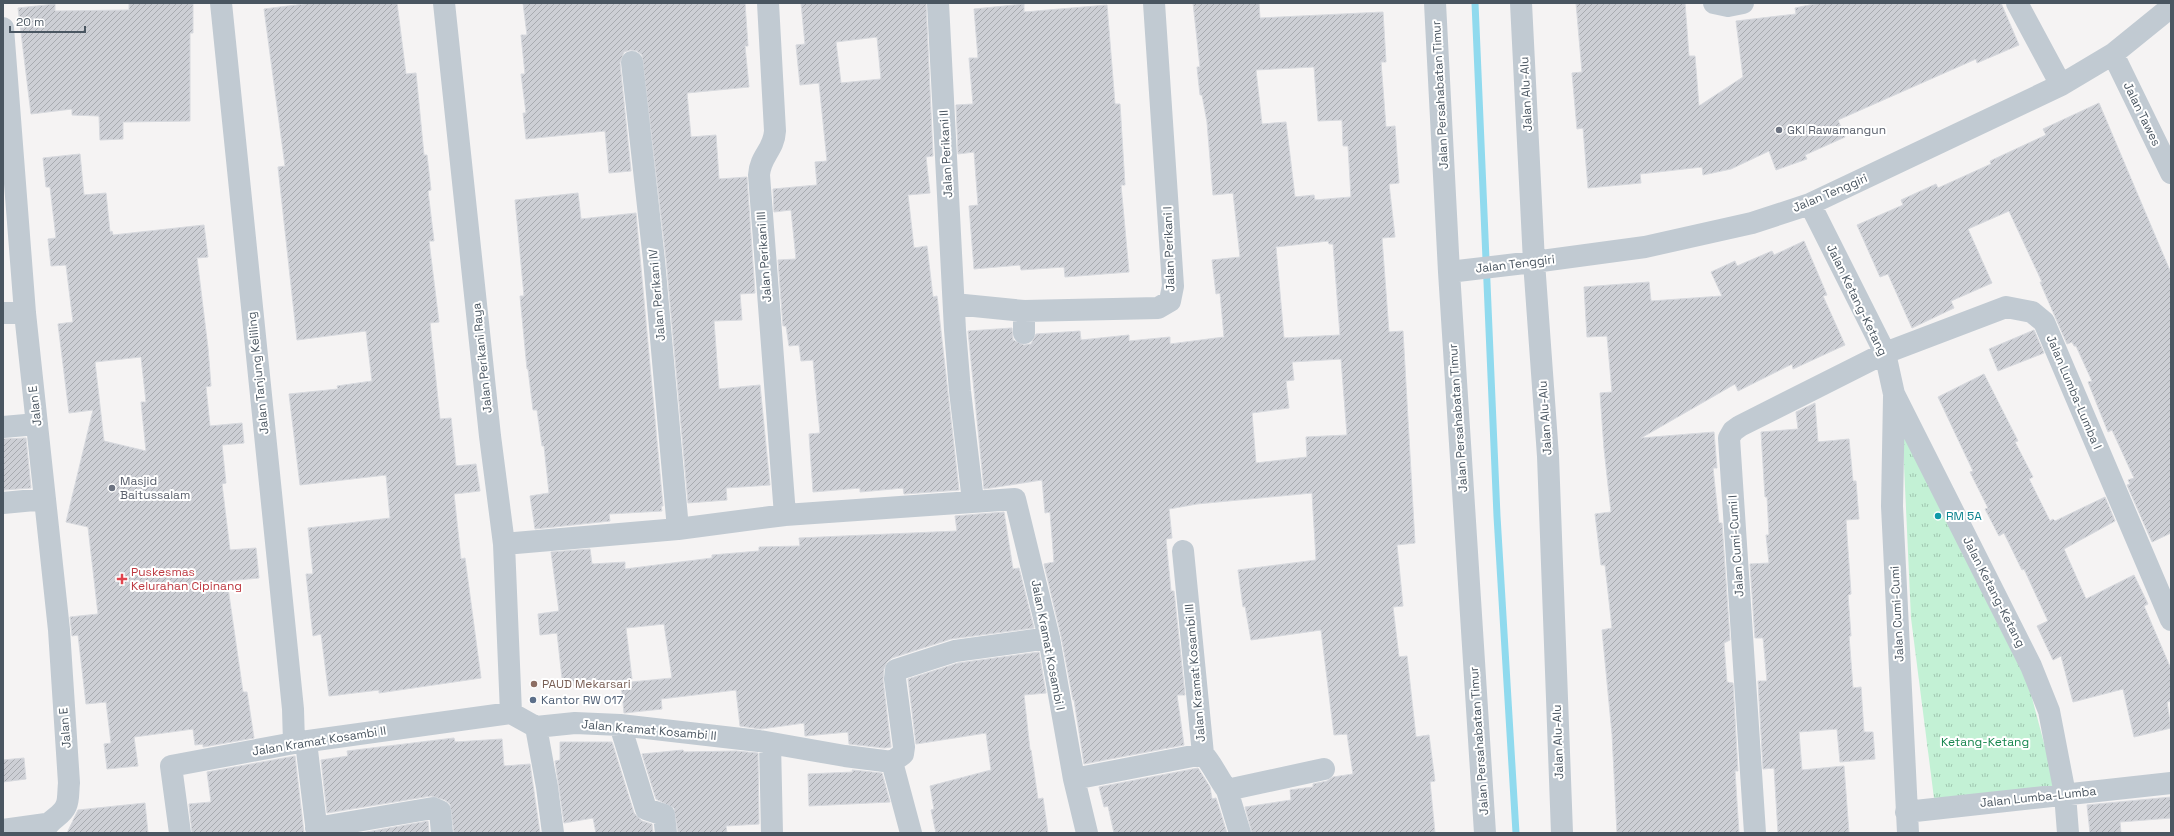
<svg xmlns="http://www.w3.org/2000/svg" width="2174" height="836" viewBox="0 0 2174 836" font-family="'Space Grotesk',sans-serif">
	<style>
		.park { fill: url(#park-tufts) }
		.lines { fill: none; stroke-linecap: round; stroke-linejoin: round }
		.stream { stroke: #90daee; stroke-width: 7 }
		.building { fill: url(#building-hatch); stroke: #d7d9de; fill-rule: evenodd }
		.minor { stroke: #c1cad2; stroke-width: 22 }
		.worship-dot { fill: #6b7280; stroke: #fff; stroke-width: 1.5 }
		.culture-dot { fill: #0f9aa8; stroke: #fff; stroke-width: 1.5 }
		.health-dot { fill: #e0444e; stroke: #fff; stroke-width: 1.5 }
		.education-dot { fill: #8d6e63; stroke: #fff; stroke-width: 1.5 }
		.service-dot { fill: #5c6f8a; stroke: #fff; stroke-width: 1.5 }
		.labels { text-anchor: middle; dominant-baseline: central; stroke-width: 4; stroke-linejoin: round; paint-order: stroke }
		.street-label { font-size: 12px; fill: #4a5661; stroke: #fff }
		.worship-label { font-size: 12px; fill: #5b616d; stroke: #fff; text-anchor: start }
		.culture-label { font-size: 12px; fill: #0d838f; stroke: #fff; text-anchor: start }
		.health-label { font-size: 12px; fill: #be3a42; stroke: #fff; text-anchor: start }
		.education-label { font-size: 12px; fill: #785e54; stroke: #fff; text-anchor: start }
		.service-label { font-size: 12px; fill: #4e5e75; stroke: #fff; text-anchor: start }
		.park-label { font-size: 12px; fill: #17864f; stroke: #fff }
	</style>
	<defs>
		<pattern id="park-tufts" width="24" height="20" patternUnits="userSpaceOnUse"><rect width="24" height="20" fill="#c3f1d5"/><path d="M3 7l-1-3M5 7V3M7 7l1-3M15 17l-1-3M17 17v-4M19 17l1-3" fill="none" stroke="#a0c6b0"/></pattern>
		<pattern id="building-hatch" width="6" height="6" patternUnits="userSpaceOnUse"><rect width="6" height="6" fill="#cdcfd5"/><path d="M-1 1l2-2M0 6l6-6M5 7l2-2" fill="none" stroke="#a8abb0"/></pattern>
	</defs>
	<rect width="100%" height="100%" fill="#f5f3f3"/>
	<path class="park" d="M1902,421L2024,668L2057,792L1935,806L1911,618Z"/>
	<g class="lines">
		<path class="stream" d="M1475,3L1497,516L1516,833"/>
	</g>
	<path class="building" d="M129,3H193V33H190V121L123,122V139L100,140L99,116L72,115V109L31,114L18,8L55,4V11L129,10Z
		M312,3H397L406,74L416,73L424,155H427L431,190L428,191L434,241H429L439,322L430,323L440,419L451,418L456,466L476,464L480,491L454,494L461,559L465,558L481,678L379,693V690L329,696L321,634L313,636L306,574H313L308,528L390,518L386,475L300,485L289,394L338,389L337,386L372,381L366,331L297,340L278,167L285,166L264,9Z
		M523,3H745L748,46H745L749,87L687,93L691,137L716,135L719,179L747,177L755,293L740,294L742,320L714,321L719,389L760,385L770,485L726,488L727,500L688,503L666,259L642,55L637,51L630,50L624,52L620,63L631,171L609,173L605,131L526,139L523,113H526L521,74H525L521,35H527Z
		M801,3H926L933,156L926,157L930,193L908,195L914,248L927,246L933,297L937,296L959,490L904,494L903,488L860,492V488L813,492L809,434L820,433L813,360L801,361L799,345L789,346L786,326H783L778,260L796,259L791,210L774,212L773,189L817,185L815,162L827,161L819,83L800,85L796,45L805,44ZM877,37L881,79L841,83L836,42Z
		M1193,3H1259L1260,18L1383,12L1386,62H1381L1386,127L1395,126L1399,183L1389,184L1395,237L1382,238L1389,332L1403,331L1415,543L1397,545L1403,606L1393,607L1399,657L1407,656L1416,737L1429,735L1435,781L1430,782L1435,833H1252L1245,807L1291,800L1290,790L1313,787V784L1327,781L1333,777L1353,774L1347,734L1334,735L1321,630L1251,640L1245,606L1243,607L1238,570L1316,560L1312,493L1197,504L1169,509L1172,538L1166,539L1171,591H1174L1185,695H1177L1184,745L1084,764L1074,700H1073L1061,636L1044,564L1054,562L1050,512L1045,513L1042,480L984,489L968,331L1012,328L1013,340L1024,345L1031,344L1036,334L1080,331L1081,340L1129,335V341L1170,337V344L1224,337L1220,293L1216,294L1212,260L1240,257L1233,193L1213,195L1207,122L1202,95H1200L1197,67H1200ZM1314,67L1318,121L1342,120L1343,146H1348L1351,197L1315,200L1314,195L1295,197L1286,122L1262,124L1256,70ZM1328,241L1329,244H1333L1340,335L1284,338L1276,247ZM1341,359L1347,435L1306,437L1307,457L1256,463L1252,413L1289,408L1286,381L1294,380L1292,362Z
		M1576,3H1685L1689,56H1695L1699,106L1743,77L1736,21L1796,14L1795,8L1819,3H2001L2019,45L1977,63L1976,59L1838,120L1845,137L1805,155L1807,159L1776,170L1769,151L1731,169L1703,175L1702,167L1640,174L1641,183L1588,188L1583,128L1577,129L1572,73L1582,72Z
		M1024,4V12L1107,5L1115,104H1120L1125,185H1121L1129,272L1065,277L1064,267L1021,270L1020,265L974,269L969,206L978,205L974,152L958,154L956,105L973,104L969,58H978L974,9Z
		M2099,103L2171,273V533L2152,542L2127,485L2130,484L2128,480L2134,478L2112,430L2108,432L2088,382L2092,381L2076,346H2074L2072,342L2067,344L2040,282H2042L2009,211L1968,229L1992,283L1951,301L1954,308L1912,328L1888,274L1880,277L1857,225L1903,205L1901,200L1936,184L1938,188L1991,164L1990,161L2046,135L2043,129Z
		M80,154L84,195L106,193L110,232L112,231L113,235L204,225L208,257L197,258L208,348L211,386L206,387L210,426L242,423L244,443L222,445L226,483L222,484L230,550L256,548L259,578L227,581L243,692H247L254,738L203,747V744L195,745L193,729L134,737L138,766L107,769L104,744L111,743L106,702L86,704L78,635L72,636L70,617L98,614L88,527L66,522L93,410L69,413L58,324L73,322L66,265L51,266L48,239L56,238L50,187H46L43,158ZM141,357L146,402H141L146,451L104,441L95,362Z
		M578,193L581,219L636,213L663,506H661L662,511L609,514L610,521L535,529L530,496L549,493L544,446H542L537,410H533L528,369H527L520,296H524L515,200Z
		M1804,241L1827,295L1823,296L1845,345L1793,369L1792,364L1738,391L1735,384L1641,438L1714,432L1717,468H1713L1719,523H1722L1730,640L1724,643L1727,682L1733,683L1738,771H1735L1739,833H1617L1612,734L1602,630L1612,628L1605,565H1601L1595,514L1611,512L1604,449L1600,393L1612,392L1607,336L1587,337L1584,287L1649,282L1651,301L1722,296L1711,272L1735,261L1737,266L1772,251L1774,255Z
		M2034,330L2044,353L1998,371L1989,349Z
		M1984,374L2018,441L2015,442L2033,477L2029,479L2050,521L2053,519L2055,521L2105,497L2115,521L2064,549L2086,599L2134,575L2148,604L2144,606L2171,669V701L2167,702L2171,728L2134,737L2123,689L2073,702L2061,656L2053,660L2037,626L2048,621L2024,569L2022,570L2004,533L1999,536L1985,509L1988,508L1970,472L1973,471L1938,397Z
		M1815,403L1818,442L1849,439L1853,481H1856L1859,519L1846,520L1851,594L1848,595L1851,636H1849L1853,688L1861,687L1864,732H1873L1875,759L1840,762L1837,729L1799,732L1802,770L1844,766L1849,833H1778L1774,768L1763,769L1758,681H1767L1763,638H1755L1750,564L1769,563L1766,535H1769L1767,497H1765L1761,432L1798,429L1796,412Z
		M26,438L31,488L3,490V439Z
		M1004,512L1013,569L1019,568L1034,628L951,639L892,658L887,662L884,669L883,680L891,747L884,748L849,744L848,732L805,736L804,723L761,729L740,726L736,690L661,699L662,709L624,713L621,683L672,678L664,624L626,628L632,679L563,687L557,633L540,635L538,614L559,611L551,552L590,549L592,564L625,562V569L712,558V555L759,551V547L800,546L799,538L957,531L955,516Z
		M1039,652L1046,693L1024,695L1030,750H1031L1038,799L1043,798L1048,833H936L931,810L934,809L930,786L991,770L986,733L916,744L908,679L958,663Z
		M454,738L455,742L502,739L504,766L530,764L540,833H454L450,804L445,800L431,796L327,813L321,760L348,756L347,751Z
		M560,742H612L634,813L642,821L652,824L653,833H596L593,818L564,823L555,761L560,760Z
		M683,750L684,752L736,751L758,753L759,824L726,826L727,833H678L674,808L656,799L642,754Z
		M295,756L304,833H192L189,804L211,802L207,772Z
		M24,758L26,779L3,782V760Z
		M1198,768L1210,787L1212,799L1216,798L1227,833H1114L1108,806L1104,807L1099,787Z
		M852,770L882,773L890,802L809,806L808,774L853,772Z
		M2171,797V818L2120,822L2121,833H2090L2087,805Z
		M145,803L148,833H67L78,810Z
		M428,821L429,833H361Z"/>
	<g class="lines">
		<path class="minor" d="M221,3L293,709L294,743
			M444,3L490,436L504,544L511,713
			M768,3L775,131C774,150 760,156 759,175L785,515
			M938,3L955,330L960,391L973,501
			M1435,3L1449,272L1485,833
			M1521,3L1534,262L1548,456L1562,833
			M1714,3L1728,6L1743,3
			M2017,3L2061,85
			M3,28L25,313L59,630L69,783C68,790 69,800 66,806C61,818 48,818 44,833
			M2113,54L2171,173
			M632,62L654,260L678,529
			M1810,204L1885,353L1894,394L2031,666L2049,711L2065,794L2068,833
			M1449,272L1534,262L1645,247L1752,223L1810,204L2061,85L2113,54L2171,7
			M954,304L1024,311L1158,308L1170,301L1173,286L1154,3
			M1024,311V333
			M3,313H25
			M1894,397L1892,506L1908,833
			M3,427L37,424
			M3,503L45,499
			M504,544L678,529L785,515L1015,499L1049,638L1074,779L1087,833
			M1183,551L1203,754
			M620,725L646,809L664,815L666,833
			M536,727L547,787L553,833
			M306,742L317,833
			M770,743L772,833
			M892,762L903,754L904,747L895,679L896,670L955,651L1049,638
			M1074,779L1203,754C1213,765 1218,778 1227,790L1324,769
			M1227,790L1240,833
			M1906,812L2171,783
			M316,828L433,808L440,811L442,833
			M3,830L46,824
			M180,833L171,766L294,743L511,713L536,727L575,723L620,725L759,741L845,756L892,762L911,833
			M1755,833L1729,438L1733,431L1740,426L1885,353L2006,307L2032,312L2044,322L2171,620"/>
	</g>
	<g class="worship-dot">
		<circle cx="1779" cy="130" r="4"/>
		<circle cx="112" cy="488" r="4"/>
	</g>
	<circle class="culture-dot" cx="1938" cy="516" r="4"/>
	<path class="health-dot" d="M120 573h4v4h4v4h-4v4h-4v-4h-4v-4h4z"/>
	<circle class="education-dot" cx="534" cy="684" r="4"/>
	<circle class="service-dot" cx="533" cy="700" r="4"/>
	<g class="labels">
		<g class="street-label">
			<text transform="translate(1526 94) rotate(-93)">Jalan Alu-Alu</text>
			<text transform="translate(1440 95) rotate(-93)">Jalan Persahabatan Timur</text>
			<text transform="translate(2142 114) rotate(64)">Jalan Tawes</text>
			<text transform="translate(946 154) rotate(-93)">Jalan Perikani II</text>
			<text transform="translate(1830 193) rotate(-23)">Jalan Tenggiri</text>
			<text transform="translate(1169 249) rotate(-92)">Jalan Perikani I</text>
			<text transform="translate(764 257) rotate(-94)">Jalan Perikani III</text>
			<text transform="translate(1515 264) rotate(-7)">Jalan Tenggiri</text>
			<text transform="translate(657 295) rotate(-95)">Jalan Perikani IV</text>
			<text transform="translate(1857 300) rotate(64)">Jalan Ketang-Ketang</text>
			<text transform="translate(482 358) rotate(-96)">Jalan Perikani Raya</text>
			<text transform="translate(258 373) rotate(-96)">Jalan Tanjung Keliling</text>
			<text transform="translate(2074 392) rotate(67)">Jalan Lumba-Lumba I</text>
			<text transform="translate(35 406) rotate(-97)">Jalan E</text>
			<text transform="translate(1458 418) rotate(-94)">Jalan Persahabatan Timur</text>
			<text transform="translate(1545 418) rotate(-94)">Jalan Alu-Alu</text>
			<text transform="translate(1736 546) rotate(-94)">Jalan Cumi-Cumi I</text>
			<text transform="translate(1994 592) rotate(63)">Jalan Ketang-Ketang</text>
			<text transform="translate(1897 614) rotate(-93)">Jalan Cumi-Cumi</text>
			<text transform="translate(1048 645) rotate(79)">Jalan Kramat Kosambi I</text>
			<text transform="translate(1195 673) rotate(-95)">Jalan Kramat Kosambi III</text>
			<text transform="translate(65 728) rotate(-95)">Jalan E</text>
			<text transform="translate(649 730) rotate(5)">Jalan Kramat Kosambi II</text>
			<text transform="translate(319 741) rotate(-9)">Jalan Kramat Kosambi II</text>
			<text transform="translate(1479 741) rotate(-94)">Jalan Persahabatan Timur</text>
			<text transform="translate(1558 742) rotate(-92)">Jalan Alu-Alu</text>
			<text transform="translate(2038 797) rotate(-6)">Jalan Lumba-Lumba</text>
		</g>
		<g class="worship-label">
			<text x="1787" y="130">GKI Rawamangun</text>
			<text x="120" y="481">Masjid<tspan x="120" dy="14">Baitussalam</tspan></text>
		</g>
		<g class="culture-label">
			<text x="1946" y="516">RM 5A</text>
		</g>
		<g class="health-label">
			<text x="131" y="572">Puskesmas<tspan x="131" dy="14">Kelurahan Cipinang</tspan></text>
		</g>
		<g class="education-label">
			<text x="542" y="684">PAUD Mekarsari</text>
		</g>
		<g class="service-label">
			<text x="541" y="700">Kantor RW 017</text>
		</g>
		<g class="park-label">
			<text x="1985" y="742">Ketang-Ketang</text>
		</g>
	</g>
	<rect width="2174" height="836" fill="none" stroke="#4a5661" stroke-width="8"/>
	<path d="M10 26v6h75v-6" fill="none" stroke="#4a5661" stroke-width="2"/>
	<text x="16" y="26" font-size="12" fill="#4a5661" stroke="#ffffff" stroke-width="3" paint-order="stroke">20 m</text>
</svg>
